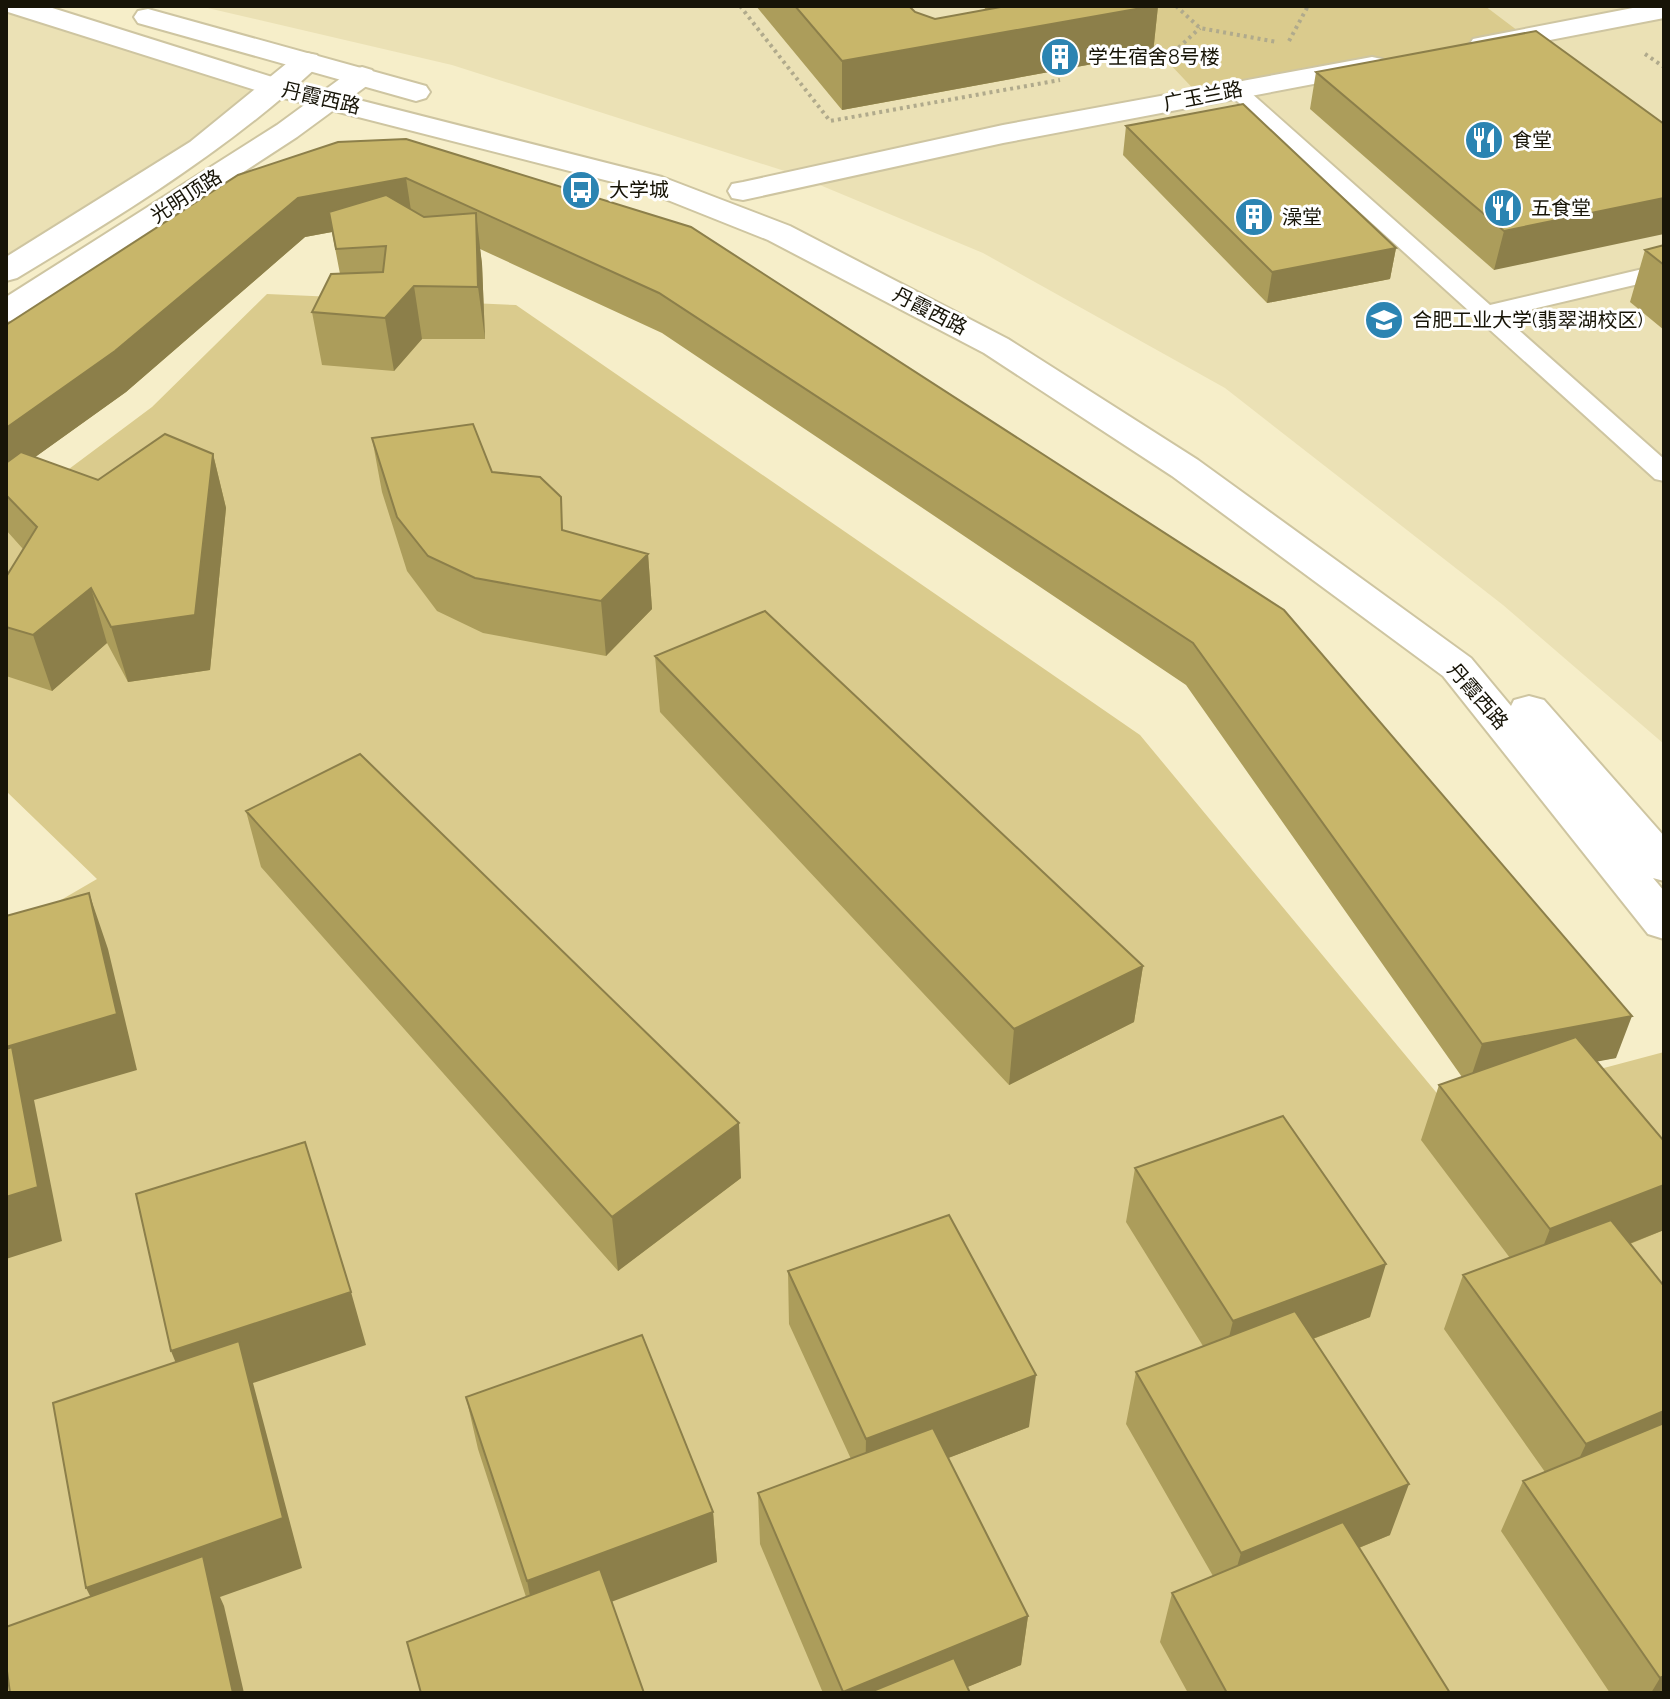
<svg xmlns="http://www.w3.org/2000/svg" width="1670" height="1699" viewBox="0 0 1670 1699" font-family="Raleway,'Noto Sans SC',sans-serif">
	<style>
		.built { fill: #ebe1b5 }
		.green { fill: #dacb8d }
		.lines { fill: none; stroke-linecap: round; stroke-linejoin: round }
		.service-casing { stroke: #cec5a1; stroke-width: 4 }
		.minor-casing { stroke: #cec5a1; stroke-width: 4 }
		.secondary-casing { stroke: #cec5a1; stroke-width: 4 }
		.path { stroke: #b0aa8c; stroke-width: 4; stroke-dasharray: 3 4; stroke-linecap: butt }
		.service { fill: #fff; fill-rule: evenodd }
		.minor { fill: #fff; fill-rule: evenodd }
		.secondary { fill: #fff; fill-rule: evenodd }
		.wall { fill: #ac9d5b }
		.shaded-wall { fill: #8c7f4a }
		.building { fill: #c8b66a; stroke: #8c7f4a; stroke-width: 2 }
		.labels { text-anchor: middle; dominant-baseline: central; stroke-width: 6; stroke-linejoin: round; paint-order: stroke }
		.far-poi-label { font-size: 20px; fill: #171407; stroke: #fff; text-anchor: start }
		.far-street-label { font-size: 20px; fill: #171407; stroke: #fff }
	</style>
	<rect width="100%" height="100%" fill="#f6eec9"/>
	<path class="built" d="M6,6L278,88L6,271Z
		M199,6H1664V744L1503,605L1225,388L983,253L791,173L452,65Z"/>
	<path class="green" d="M1108,6H1485L1526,37L1201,97L1167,61Z
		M267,294L516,305L1140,735L1450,1109L1664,1052V1693H6V932L97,879L6,791V516L152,407Z"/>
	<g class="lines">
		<defs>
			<path id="service" d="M1235,83L1242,85L1490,305L1664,264V278L1503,316L1664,459V481L1655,479L1228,93L1225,89L1228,85Z"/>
			<path id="minor" d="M1643,6H1664V18L1483,53L1473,51L1469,45L1473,39L1483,37Z
				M307,53L317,55L321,61L317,67C226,151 123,214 17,278L6,281V257L190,142L297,55Z
				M1372,57L1382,59L1386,65L1382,71L1003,143L743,200L732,198L728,191L732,184L743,182L1003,125Z
				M362,67L372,70L376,76L372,82L297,137L18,319L6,322V297L277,125L352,70Z"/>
			<path id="secondary" d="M6,6H46L288,82L662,177L790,226L1008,339L1198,460L1471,658L1511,706L1514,700L1529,696L1544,700L1664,836V881L1653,878L1664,891V939L1648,934L1443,676L1172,476L984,353L768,240L640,189L268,94L8,12Z
				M148,9L426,86L430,92L426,98L416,101L138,23L134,17L138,11Z"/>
		</defs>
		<use href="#service" class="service-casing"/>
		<use href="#minor" class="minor-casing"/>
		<use href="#secondary" class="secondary-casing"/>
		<path class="path" d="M740,6L830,121L1060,80
			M1176,6L1200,28L1277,42
			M1289,41L1308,6
			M1150,45L1169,62
			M1645,54L1664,67
			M1163,62L1200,28"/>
		<use href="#service" class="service"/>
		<use href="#minor" class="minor"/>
		<use href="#secondary" class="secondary"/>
	</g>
	<path class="wall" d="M756,6H909L915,12L935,19L986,10L983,6H1158L1153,53L842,110Z
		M1316,72L1664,124L1494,270L1310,109Z
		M1126,126L1396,248L1390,279L1267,303L1123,155Z
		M406,139L1284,610L1616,1058L1596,1061L1664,1141V1230L1630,1244L1664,1693H1610L1501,1531L1523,1481L1545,1472L1444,1329L1463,1275L1510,1258L1421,1140L1439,1085L1462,1077L1186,685L662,333L480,249L482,264L485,339H422L394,371L322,365L312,312L340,274L332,232L305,237L126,392L35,457L98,480L213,454L226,508L210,670L128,682L107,643L52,691L6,676V577L23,549L6,530V325Z
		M1664,245V330L1630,302L1645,250Z
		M372,438L492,472L564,531L648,554L652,609L606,656L483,633L437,611L407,571L382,492Z
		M655,656L1143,966L1134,1022L1009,1085L660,712Z
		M246,811L741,1178L618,1271L261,867Z
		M1135,1168L1370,1317L1313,1339L1390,1535L1359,1548L1450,1693H1188L1160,1642L1172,1593L1213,1576L1126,1424L1136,1372L1203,1346L1126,1222Z
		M788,1271L1029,1427L948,1458L1028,1616L1021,1665L967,1687L970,1693H823L760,1544L758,1493L851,1459L789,1324Z
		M466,1397L713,1512L717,1562L526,1597L478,1449Z"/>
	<path class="shaded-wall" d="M1153,6H1158L1153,53L842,110V61Z
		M406,178L412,217L305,237L126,392L6,478V428L298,198Z
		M1664,198V234L1494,270L1504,231Z
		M476,213L482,264L485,339L478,287Z
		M1396,248L1390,279L1267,303L1272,272Z
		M414,286L422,339L394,371L385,318Z
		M213,454L226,508L210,670L128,682L111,627Z
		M648,554L652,609L606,656L601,601Z
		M91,588L107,643L52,691L33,635Z
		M89,893L108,949L137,1070L34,1100L62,1241L6,1259V1047Z
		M1143,966L1134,1022L1009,1085L1014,1029Z
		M1632,1016L1616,1058L1468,1086L1482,1044Z
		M739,1123L741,1178L618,1271L612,1217Z
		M1664,1185V1230L1529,1283L1550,1229Z
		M1386,1264L1370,1317L1220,1374L1233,1321Z
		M351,1292L366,1345L253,1383L302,1568L220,1597L224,1606L244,1693H233L111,1637L86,1588L192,1403L171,1351Z
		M1036,1375L1029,1427L865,1490L866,1439Z
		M1664,1411V1452L1562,1495L1586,1444Z
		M1409,1484L1390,1535L1227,1602L1241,1553Z
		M713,1512L717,1562L537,1630L527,1581Z
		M1028,1616L1021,1665L953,1693H843V1692Z
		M1664,1676V1693H1651L1660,1678Z"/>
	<path class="building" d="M795,6H909L915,12L935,19L1006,6H1153L842,61Z
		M1536,31L1664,124V198L1504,231L1316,72Z
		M1243,104L1396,248L1272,272L1126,126Z
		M406,139L691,227L1284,610L1632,1016L1482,1044L1193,643L659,293L406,178L298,198L115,351L6,428V325L238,175L338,142Z
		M386,195L424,217L476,213L478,287L414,286L385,318L312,312L331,274L383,272L386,246L336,249L329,212Z
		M1664,245V265L1645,250Z
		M473,424L492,472L540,477L561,497L562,530L648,554L601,601L475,578L428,556L397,517L372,438Z
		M165,434L213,454L195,615L111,627L91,588L33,635L6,627V577L37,527L6,495V463L21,452L98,480Z
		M765,611L1143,966L1014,1029L655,656Z
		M360,754L739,1123L612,1217L246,811Z
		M89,893L117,1014L6,1047V916Z
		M1576,1037L1664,1141V1185L1550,1229L1439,1085Z
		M12,1047L38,1187L6,1197V1049Z
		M1283,1116L1386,1264L1233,1321L1135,1168Z
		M305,1142L351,1292L171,1351L136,1194Z
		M949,1215L1036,1375L866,1439L788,1271Z
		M1611,1220L1664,1286V1411L1586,1444L1463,1275Z
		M1295,1311L1409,1484L1241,1553L1136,1372Z
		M642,1335L713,1512L527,1581L466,1397Z
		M239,1341L283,1518L86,1588L53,1403Z
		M1664,1423V1676L1660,1678L1523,1481Z
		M933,1428L1028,1616L843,1692L758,1493Z
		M1343,1522L1450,1693H1227L1172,1593Z
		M203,1556L233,1693H10L6,1664V1627Z
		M600,1569L644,1693H421L407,1642Z
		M954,1658L970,1693H868Z"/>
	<defs>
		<symbol id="building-disc" viewBox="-11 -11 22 22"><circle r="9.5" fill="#2b84b2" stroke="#fff"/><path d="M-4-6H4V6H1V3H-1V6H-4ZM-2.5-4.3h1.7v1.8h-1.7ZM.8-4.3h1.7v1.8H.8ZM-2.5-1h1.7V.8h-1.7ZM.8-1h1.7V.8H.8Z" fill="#fff"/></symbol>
		<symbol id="restaurant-disc" viewBox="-11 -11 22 22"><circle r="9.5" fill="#2b84b2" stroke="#fff"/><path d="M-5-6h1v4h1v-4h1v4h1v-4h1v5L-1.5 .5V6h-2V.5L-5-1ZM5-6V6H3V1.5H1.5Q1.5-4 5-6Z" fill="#fff"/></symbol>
		<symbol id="bus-disc" viewBox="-11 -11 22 22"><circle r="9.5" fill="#2b84b2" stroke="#fff"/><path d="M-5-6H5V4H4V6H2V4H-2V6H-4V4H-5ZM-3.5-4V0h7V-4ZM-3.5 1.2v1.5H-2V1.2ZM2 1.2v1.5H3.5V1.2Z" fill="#fff"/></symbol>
		<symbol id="university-disc" viewBox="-11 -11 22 22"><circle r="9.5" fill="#2b84b2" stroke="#fff"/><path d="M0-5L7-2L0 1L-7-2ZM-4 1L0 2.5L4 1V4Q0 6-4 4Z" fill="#fff"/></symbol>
	</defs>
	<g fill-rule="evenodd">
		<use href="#building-disc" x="1038" y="35" width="44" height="44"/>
		<use href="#restaurant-disc" x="1462" y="118" width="44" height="44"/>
		<use href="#bus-disc" x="559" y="168" width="44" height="44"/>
		<use href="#restaurant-disc" x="1481" y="186" width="44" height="44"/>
		<use href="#building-disc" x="1232" y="195" width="44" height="44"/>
		<use href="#university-disc" x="1362" y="298" width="44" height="44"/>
	</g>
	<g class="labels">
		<g class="far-poi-label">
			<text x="1088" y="57">学生宿舍8号楼</text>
			<text x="1512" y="140">食堂</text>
			<text x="609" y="190">大学城</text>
			<text x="1531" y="208">五食堂</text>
			<text x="1282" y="217">澡堂</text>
			<text x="1412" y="320">合肥工业大学(翡翠湖校区)</text>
		</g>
		<g class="far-street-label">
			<text transform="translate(1203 96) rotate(-11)">广玉兰路</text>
			<text transform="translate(321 98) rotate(13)">丹霞西路</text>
			<text transform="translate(186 196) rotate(-33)">光明顶路</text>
			<text transform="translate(930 311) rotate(27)">丹霞西路</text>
			<text transform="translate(1478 696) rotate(49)">丹霞西路</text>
		</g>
	</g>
	<rect width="1670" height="1699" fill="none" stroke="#171407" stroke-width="16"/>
</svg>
